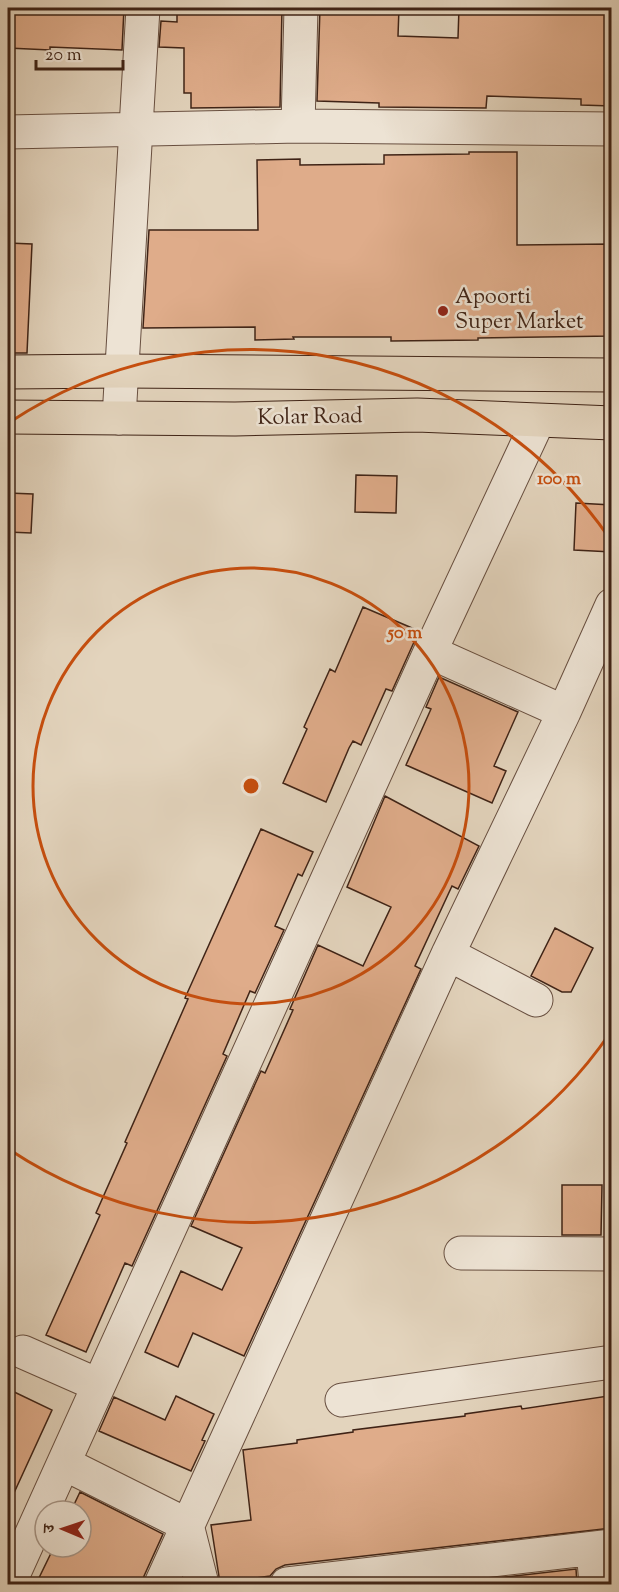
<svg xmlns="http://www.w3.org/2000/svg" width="619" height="1592" viewBox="0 0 619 1592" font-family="'Sorts Mill Goudy','Noto Serif Devanagari',serif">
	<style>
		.building { fill: #dfac8a; stroke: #3f2316; stroke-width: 1.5 }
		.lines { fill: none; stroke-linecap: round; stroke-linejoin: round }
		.minor-casing { stroke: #684f40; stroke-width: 35 }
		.major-casing { stroke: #3f2316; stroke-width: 35 }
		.minor { stroke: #ede3d4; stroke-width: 33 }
		.major { stroke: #e3d4bd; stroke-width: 33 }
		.ring { fill: none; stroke: #c64e0e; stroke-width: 3 }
		.poi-dot { fill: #8f2418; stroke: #ede3d4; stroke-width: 2 }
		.labels { text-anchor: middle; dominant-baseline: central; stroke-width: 5; stroke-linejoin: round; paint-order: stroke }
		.poi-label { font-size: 22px; fill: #3f2316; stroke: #ede3d4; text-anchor: start }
		.street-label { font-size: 22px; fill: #3f2316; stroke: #ede3d4 }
		.centre { fill: #c64e0e; stroke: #ede3d4; stroke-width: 3 }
		.ring-label { font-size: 18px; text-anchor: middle; font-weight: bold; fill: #c64e0e; stroke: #ede3d4; stroke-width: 5; stroke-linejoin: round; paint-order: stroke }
	</style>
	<rect width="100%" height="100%" fill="#e3d4bd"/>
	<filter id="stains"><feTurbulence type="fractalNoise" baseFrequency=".00333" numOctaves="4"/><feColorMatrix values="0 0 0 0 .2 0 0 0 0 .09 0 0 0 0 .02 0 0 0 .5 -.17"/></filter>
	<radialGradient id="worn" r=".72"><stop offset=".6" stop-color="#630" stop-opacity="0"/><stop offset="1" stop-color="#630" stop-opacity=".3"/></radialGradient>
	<path class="building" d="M8,8H124L122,50L50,47V50L8,48Z
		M177,8H282L280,107L191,108V93H184V48L159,47L161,21L177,22Z
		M320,8H399L398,36L458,38L459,8H606L605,45H612V106L581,105V99L487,96L486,108L379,107V103L317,101Z
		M469,152H517V245L612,244V336L478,338V340L391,341V337H293L294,339L255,340V327L143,328L149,230H258L257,160L300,159V165L384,164V155L469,154Z
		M8,243L32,244L27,353H8Z
		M356,475L397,476L396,513L355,512Z
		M8,493L33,494L31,533L8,532Z
		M576,503L612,505V552L574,550Z
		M363,607L419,631L392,691L386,689L361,745L353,741L349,748L326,802L283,783L307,729L304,727L330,669L335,672Z
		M439,677L518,712L494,766L506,771L492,803L406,765L431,709L426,707Z
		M385,796L479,846L458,889L452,886L415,966L421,969L244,1356L193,1333L178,1367L145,1352L181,1271L222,1290L242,1248L191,1226L261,1071L265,1073L293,1010L290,1009L318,945L363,966L391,907L347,887Z
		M261,829L313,852L302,876L298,874L275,926L284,930L255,993L250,991L223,1054L227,1056L132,1266L125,1263L86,1352L46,1335L100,1215L96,1213L127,1143L125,1142L188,999L185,998Z
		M555,928L593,948L571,992H562L531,976Z
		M562,1185H602L601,1235H562Z
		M8,1389L52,1410L8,1506Z
		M176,1396L214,1414L202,1440L205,1441L191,1471L99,1431L114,1397L165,1420Z
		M608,1396L612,1425V1528L285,1565L276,1569L270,1576L220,1583L211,1525L251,1520L243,1450L297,1443V1440L353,1432V1430L465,1416V1414L521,1406L522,1409Z
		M80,1492L163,1534L144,1576L142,1584H36L54,1547H81V1511H71Z
		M576,1569L577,1584H444Z"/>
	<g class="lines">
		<defs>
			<path id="minor" d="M298,126L301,8
				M8,132L298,126L612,129
				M119,418L143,8
				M430,652L564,712
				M448,954L536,1000
				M461,1253L612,1254
				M23,1352L98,1385
				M342,1400L612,1362
				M65,1464L187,1525L202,1584
				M593,1549L596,1584
				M9,1584L430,652L538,421
				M161,1584L448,954L564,712L612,605
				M287,1584L612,1546"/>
			<path id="major" d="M8,372L122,371L612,375
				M8,417L235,419L417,415L612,423"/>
		</defs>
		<use href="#minor" class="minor-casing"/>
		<use href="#major" class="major-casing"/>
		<use href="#minor" class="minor"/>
		<use href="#major" class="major"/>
	</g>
	<g class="ring">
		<circle cx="251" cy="786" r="218"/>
		<path d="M610 1033A436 436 0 0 1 10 1150M10 422A436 436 0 0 1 610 539"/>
	</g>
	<circle class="poi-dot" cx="443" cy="311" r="6"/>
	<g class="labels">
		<g class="poi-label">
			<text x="455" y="298">Apoorti<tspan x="455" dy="25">Super Market</tspan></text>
		</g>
		<g class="street-label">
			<text transform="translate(310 418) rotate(-1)">Kolar Road</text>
		</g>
	</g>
	<circle cx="251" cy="786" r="9" class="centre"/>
	<g class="ring-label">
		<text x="559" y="484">100 m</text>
		<text x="405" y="638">50 m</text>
	</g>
	<rect width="619" height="1592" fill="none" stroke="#e3d4bd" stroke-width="30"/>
	<rect x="9" y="9" width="601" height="1574" fill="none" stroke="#3f2316" stroke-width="3"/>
	<rect x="15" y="15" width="589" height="1562" fill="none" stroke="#3f2316" stroke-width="1.5"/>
	<g transform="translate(63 1529) rotate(272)"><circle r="28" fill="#ede3d4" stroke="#a79688" stroke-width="1.5"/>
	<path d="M0-4.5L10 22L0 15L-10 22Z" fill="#8f2418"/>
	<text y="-9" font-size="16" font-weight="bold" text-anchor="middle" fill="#3f2316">उ</text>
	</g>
	<path d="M36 60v9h87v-9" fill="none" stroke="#3f2316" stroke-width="3"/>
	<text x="45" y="60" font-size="18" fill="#3f2316" stroke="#ede3d4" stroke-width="4.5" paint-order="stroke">20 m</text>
	<rect width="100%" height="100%" filter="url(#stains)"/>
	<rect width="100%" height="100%" fill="url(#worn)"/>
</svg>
